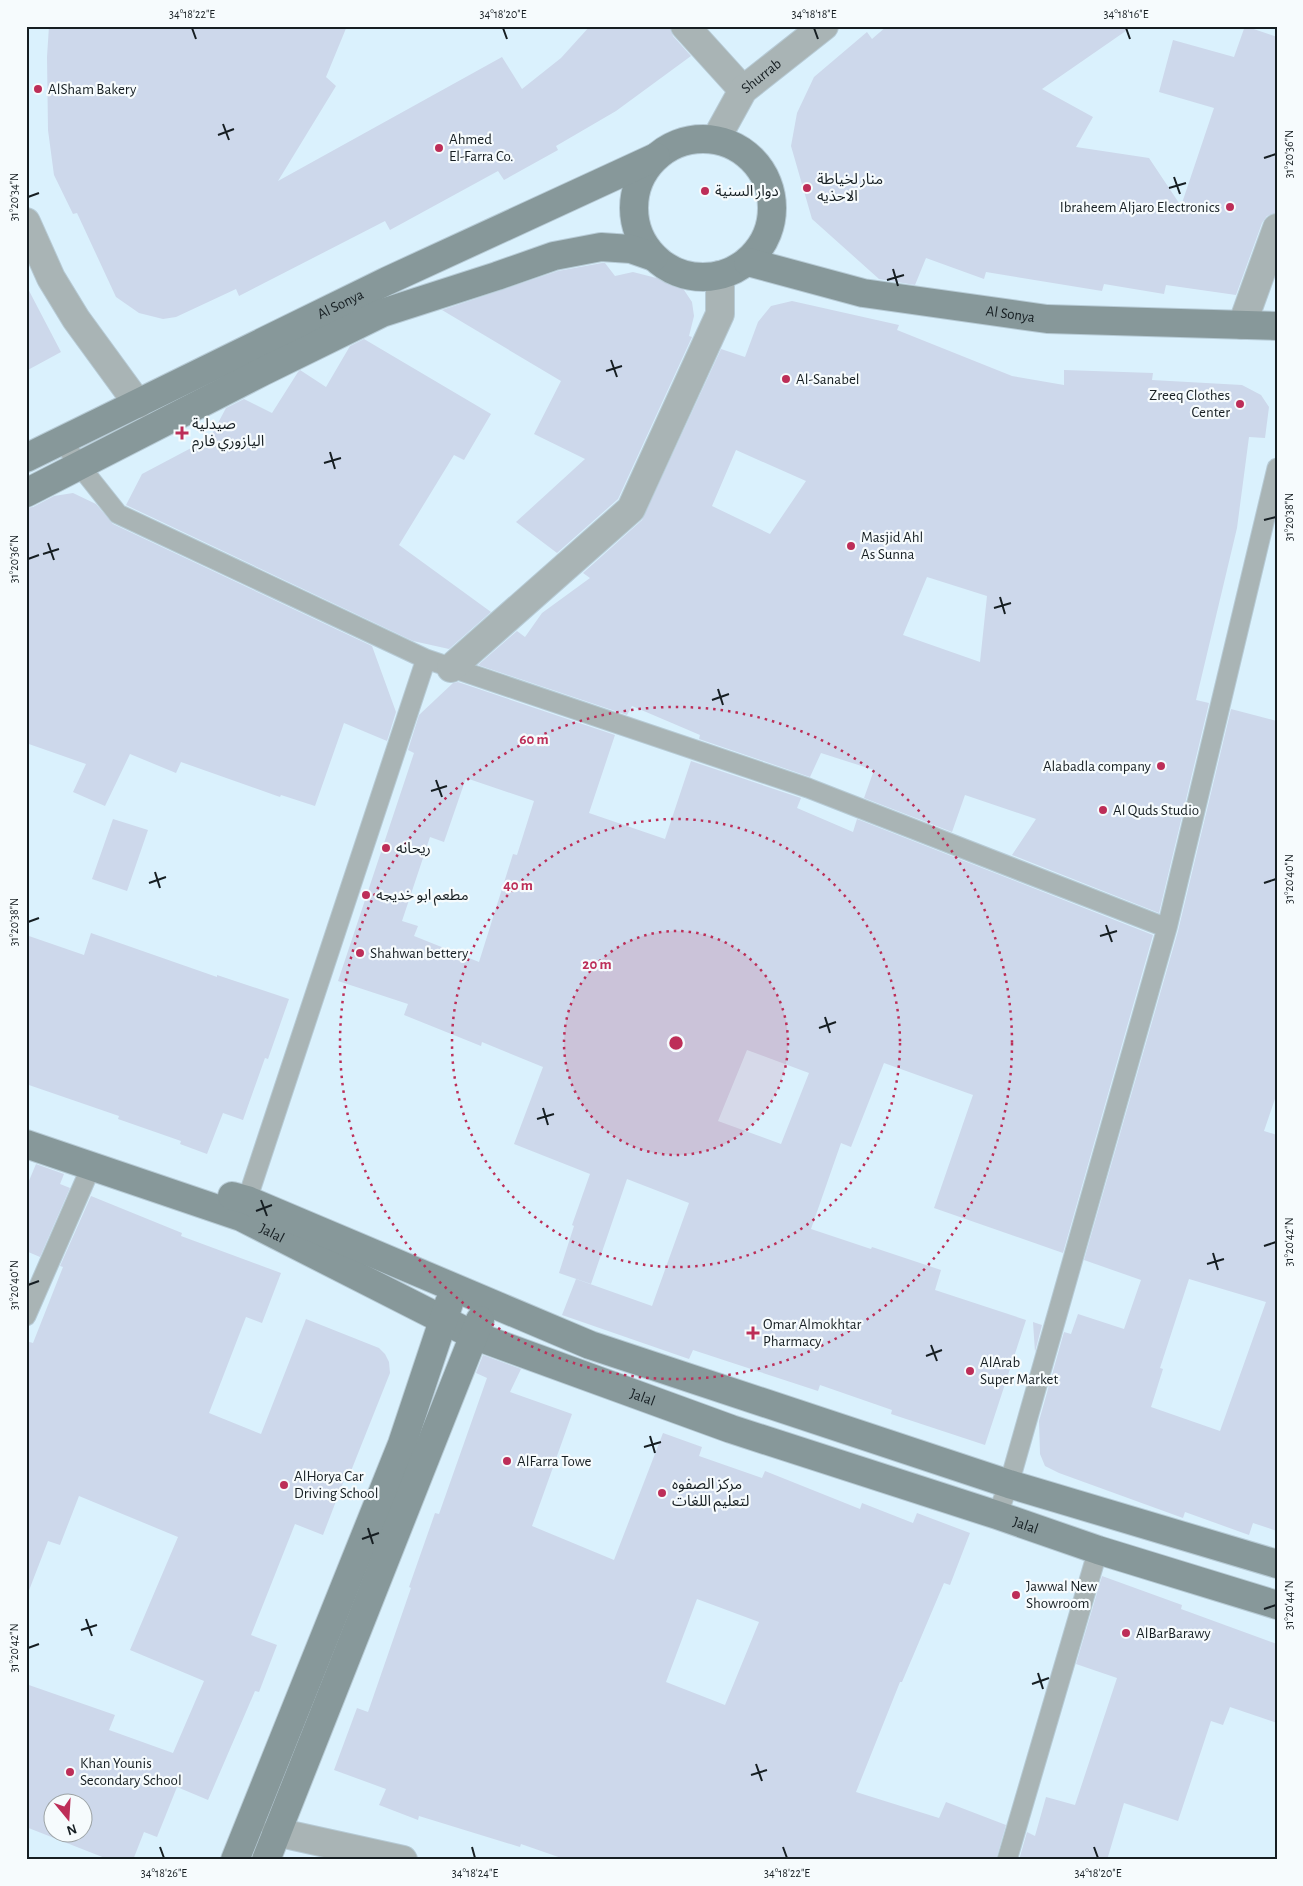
<svg xmlns="http://www.w3.org/2000/svg" width="1303" height="1886" viewBox="0 0 1303 1886" font-family="'Alegreya Sans','Noto Sans Arabic',sans-serif">
	<style>
		.building { fill: #cdd8eb; fill-rule: evenodd }
		.lines { fill: none; stroke-linecap: round; stroke-linejoin: round }
		.lane-casing { stroke: #b7cbd6; stroke-width: 21 }
		.street-casing { stroke: #b7cbd6; stroke-width: 30 }
		.secondary-casing { stroke: #b7cbd6; stroke-width: 30 }
		.lane { stroke: #a9b4b5; stroke-width: 19 }
		.street { stroke: #a9b4b5; stroke-width: 28 }
		.secondary { stroke: #87989a; stroke-width: 28 }
		.ticks { fill: none; stroke: #161e22; stroke-width: 2 }
		.ring { fill: none; stroke: #bd2e58; stroke-width: 2.5; stroke-dasharray: 2.5 5 }
		.poi-dot { fill: #bd2e58; stroke: #f6fbfd; stroke-width: 2 }
		.labels { text-anchor: middle; dominant-baseline: central; stroke-width: 4.5; stroke-linejoin: round; paint-order: stroke }
		.street-label { font-size: 15px; fill: #161e22; stroke: #f6fbfd }
		.poi-label { font-size: 15px; fill: #161e22; stroke: #f6fbfd; text-anchor: start }
		.centre { fill: #bd2e58; stroke: #f6fbfd; stroke-width: 2.5 }
		.ring-label { font-size: 15px; text-anchor: middle; font-weight: bold; fill: #bd2e58; stroke: #f6fbfd; stroke-width: 4.5; stroke-linejoin: round; paint-order: stroke }
		.neatline { fill: none; stroke: #161e22; stroke-width: 2 }
		.ticks-label { font-size: 12px; text-anchor: middle; fill: #161e22 }
	</style>
	<rect width="100%" height="100%" fill="#daf1fd"/>
	<path class="building" d="M49,26H347L326,77L336,86L278,181L502,57L522,89L561,58L590,26H670L673,36L691,56L616,111L556,146L558,150L504,180L498,171L390,230L385,221L239,296L236,289L176,317L163,319L139,313L116,297L77,213L73,214L54,175L48,130L47,57Z
		M887,26H1133L1042,89L1093,117L1076,147L1149,158L1181,206L1214,108L1159,92L1173,40L1234,57L1245,26L1277,37V213L1267,216L1262,223L1236,295L1166,285L1164,294L1104,284L1102,291L986,272L984,279L926,258L915,285L879,279L812,219L791,146L797,113L814,77L867,32L872,39Z
		M602,263H605L615,276L633,272L672,282L684,290L692,302L694,316L689,336L692,337L618,499L557,553L516,522L585,459L534,434L561,381L442,310L558,271Z
		M26,285L61,352L26,371Z
		M792,301L899,325L897,330L1012,376L1064,385V370L1153,373L1152,380L1242,385L1261,395L1269,407L1265,438L1249,437L1237,528L1196,700L1209,703L1159,913L1012,855L1036,819L965,795L952,832L864,798L874,770L821,753L810,777L699,739L700,735L632,706L627,715L478,665L517,631L525,637L542,613L590,578L583,573L642,520L721,349L745,357L758,322L771,306ZM736,450L806,481L770,534L712,506ZM927,577L987,596L980,662L903,635Z
		M364,339L491,414L464,460L454,455L399,545L491,612L449,649L413,641L126,505L142,474L210,438L226,408L244,399L272,413L298,372L300,370L326,387L350,346Z
		M73,493L96,504L113,524L372,646L396,712L387,741L344,723L315,806L281,795L280,797L181,762L176,773L130,754L105,806L73,792L86,764L26,743V508L33,507L54,496Z
		M458,682L615,735L589,813L665,839L691,761L801,798L797,808L853,832L857,819L1153,935L1063,1253L934,1208L973,1095L884,1063L851,1147L841,1143L811,1229L871,1249L872,1247L941,1270L935,1290L1026,1320L985,1445L891,1414L892,1410L820,1385L818,1391L693,1350L689,1359L562,1315L576,1279L652,1306L689,1203L627,1179L591,1284L559,1273L574,1226L572,1225L590,1174L514,1144L543,1067L482,1042L481,1046L404,1015L408,1004L338,981L414,753L408,750L419,715L453,683ZM466,778L534,801L517,855L513,854L479,962L414,936L418,926L402,921L430,837L444,842ZM747,1050L809,1073L781,1144L718,1121Z
		M1231,709L1277,721V1093L1264,1131L1277,1135V1531L1253,1523L1249,1535L1185,1512L1183,1518L1059,1473L1045,1466L1040,1454L1039,1421L1064,1332L1071,1334L1078,1314L1124,1329L1141,1280L1084,1260L1178,931ZM1189,1279L1266,1302L1220,1431L1151,1407L1163,1369L1160,1368Z
		M113,819L148,830L127,891L92,879Z
		M91,933L217,977V975L289,999L268,1059L265,1058L243,1120L223,1113L207,1154L180,1144L181,1141L118,1119L119,1116L26,1084V935L84,955Z
		M36,1164L64,1174L60,1184L70,1188L40,1257L26,1251V1188Z
		M91,1196L182,1233L181,1236L281,1273L262,1323L246,1317L209,1413L261,1434L306,1319L379,1348L385,1354L389,1362L390,1373L351,1471L348,1470L323,1535L295,1524L251,1635L277,1645L259,1692L255,1691L208,1800L177,1787L157,1837L144,1832L133,1860H110L26,1827V1684L115,1715L109,1730L173,1753L204,1681L130,1650L178,1537L79,1496L60,1545L48,1541L28,1593L26,1592V1341L33,1343L63,1267L60,1266ZM52,1804H82V1834H52Z
		M1033,1322L1042,1325L1035,1352Z
		M483,1355L521,1369L510,1392L572,1414L532,1526L614,1560L663,1433L702,1447L699,1456L762,1478L765,1471L860,1509L862,1503L913,1523L917,1513L970,1533L950,1585L944,1583L902,1682H900L856,1792L939,1818L946,1802L1006,1825L996,1860H567L521,1844L520,1847L419,1816L418,1820L379,1805L386,1789L334,1770L357,1708L368,1712L411,1588L409,1587L435,1513L439,1514L487,1378L476,1373ZM697,1599L759,1622L725,1705L666,1682Z
		M1102,1576L1182,1605L1181,1609L1277,1644V1723L1230,1707L1223,1725L1211,1721L1178,1821L1124,1803L1107,1860H1019L1027,1832L1035,1836L1046,1797L1075,1805L1117,1678L1076,1664Z"/>
	<g class="lines">
		<defs>
			<path id="lane" d="M62,440L79,465L118,514L426,659
				M244,1209L426,659L808,788L1167,928
				M26,1316L91,1167
				M997,1515L1009,1484L1167,928L1277,468
				M1007,1860L1098,1550"/>
			<g id="street">
				<path d="M685,26L743,90"/>
				<path id="s1" d="M716,139L743,90L824,26"/>
				<path d="M26,222L51,278L76,319L138,404"/>
				<path d="M1242,325L1277,228"/>
				<path d="M451,668L631,509L720,314V275"/>
				<path d="M276,1832L403,1860"/>
			</g>
			<g id="secondary">
				<circle cx="703" cy="208" r="69"/>
				<path id="s2" d="M748,262L863,293L1047,319L1277,326"/>
				<path id="s3" d="M26,458L387,281L656,157"/>
				<path d="M26,493L262,372L382,313L497,276L554,256L601,247L631,249L654,257"/>
				<path id="s4" d="M26,1144L241,1217L473,1335L731,1429L997,1515L1098,1550L1277,1605"/>
				<path d="M232,1196L247,1200L590,1345L1009,1484L1277,1564"/>
				<path d="M235,1860L402,1444L449,1303"/>
				<path d="M266,1860L480,1320"/>
			</g>
		</defs>
		<use href="#lane" class="lane-casing"/>
		<use href="#street" class="street-casing"/>
		<use href="#secondary" class="secondary-casing"/>
		<use href="#lane" class="lane"/>
		<use href="#street" class="street"/>
		<use href="#secondary" class="secondary"/>
	</g>
	<path class="ticks" d="M192,28L196,39M503,28L507,39M814,28L818,39M1126,28L1130,39M223,124L229,140M218,135L234,129M1264,158L1276,154M1174,177L1180,194M1169,188L1186,183M28,197L39,193M893,269L898,286M887,280L904,275M611,360L617,377M606,371L622,366M330,452L335,469M324,463L341,458M1264,520L1276,517M48,543L54,560M43,554L59,549M28,559L39,555M1000,597L1005,614M994,608L1011,603M718,689L723,705M712,700L729,694M436,780L442,797M431,791L447,786M155,872L160,888M149,883L166,877M1264,883L1276,879M28,922L39,918M1106,925L1112,942M1100,936L1117,931M825,1017L830,1033M819,1028L836,1022M543,1108L548,1125M537,1119L554,1114M261,1200L267,1216M256,1211L272,1205M1264,1246L1276,1242M1213,1253L1218,1270M1207,1264L1224,1259M28,1285L39,1281M931,1345L937,1361M926,1356L942,1350M650,1436L655,1453M644,1447L661,1442M368,1528L373,1544M362,1539L379,1533M1264,1609L1276,1605M86,1619L92,1636M81,1630L97,1625M28,1648L39,1644M1038,1673L1043,1689M1032,1684L1049,1678M756,1764L762,1781M751,1775L767,1770M160,1847L164,1858M472,1847L475,1858M783,1847L787,1858M1094,1847L1098,1858"/>
	<circle cx="676" cy="1043" r="112" fill="#bd2e58" fill-opacity=".12"/>
	<g class="ring">
		<circle cx="676" cy="1043" r="112"/>
		<circle cx="676" cy="1043" r="224"/>
		<circle cx="676" cy="1043" r="336"/>
	</g>
	<g class="poi-dot">
		<circle cx="38" cy="89" r="5"/>
		<circle cx="439" cy="148" r="5"/>
		<circle cx="807" cy="188" r="5"/>
		<circle cx="705" cy="191" r="5"/>
		<circle cx="1230" cy="207" r="5"/>
		<circle cx="786" cy="379" r="5"/>
		<circle cx="1240" cy="404" r="5"/>
		<path d="M179.5 425.5h5v5h5v5h-5v5h-5v-5h-5v-5h5z"/>
		<circle cx="851" cy="546" r="5"/>
		<circle cx="1161" cy="766" r="5"/>
		<circle cx="1103" cy="810" r="5"/>
		<circle cx="386" cy="848" r="5"/>
		<circle cx="366" cy="895" r="5"/>
		<circle cx="360" cy="953" r="5"/>
		<path d="M750.5 1325.5h5v5h5v5h-5v5h-5v-5h-5v-5h5z"/>
		<circle cx="970" cy="1371" r="5"/>
		<circle cx="507" cy="1461" r="5"/>
		<circle cx="284" cy="1485" r="5"/>
		<circle cx="662" cy="1493" r="5"/>
		<circle cx="1016" cy="1595" r="5"/>
		<circle cx="1126" cy="1633" r="5"/>
		<circle cx="70" cy="1772" r="5"/>
	</g>
	<g class="labels">
		<g class="street-label">
			<text stroke="none"><textPath href="#s1" startOffset="79">Shurrab</textPath></text>
			<text stroke="none"><textPath href="#s3" startOffset="350">Al Sonya</textPath></text>
			<text stroke="none"><textPath href="#s2" startOffset="268">Al Sonya</textPath></text>
			<text stroke="none"><textPath href="#s4" startOffset="262">Jalal</textPath></text>
			<text stroke="none"><textPath href="#s4" startOffset="668">Jalal</textPath></text>
			<text stroke="none"><textPath href="#s4" startOffset="1072">Jalal</textPath></text>
		</g>
		<g class="poi-label">
			<text x="48" y="89">AlSham Bakery</text>
			<text x="449" y="139">Ahmed<tspan x="449" dy="17">El-Farra Co.</tspan></text>
			<text x="817" y="179">منار لخياطة<tspan x="817" dy="17">الاحذيه</tspan></text>
			<text x="715" y="191">دوار السنية</text>
			<text x="1220" y="207" text-anchor="end">Ibraheem Aljaro Electronics</text>
			<text x="796" y="379">Al-Sanabel</text>
			<text x="1230" y="395" text-anchor="end">Zreeq Clothes<tspan x="1230" dy="17">Center</tspan></text>
			<text x="192" y="424">صيدلية<tspan x="192" dy="17">اليازوري فارم</tspan></text>
			<text x="861" y="537">Masjid Ahl<tspan x="861" dy="17">As Sunna</tspan></text>
			<text x="1151" y="766" text-anchor="end">Alabadla company</text>
			<text x="1113" y="810">Al Quds Studio</text>
			<text x="396" y="848">ريحانه</text>
			<text x="376" y="895">مطعم ابو خديجه</text>
			<text x="370" y="953">Shahwan bettery</text>
			<text x="763" y="1324">Omar Almokhtar<tspan x="763" dy="17">Pharmacy</tspan></text>
			<text x="980" y="1362">AlArab<tspan x="980" dy="17">Super Market</tspan></text>
			<text x="517" y="1461">AlFarra Towe</text>
			<text x="294" y="1476">AlHorya Car<tspan x="294" dy="17">Driving School</tspan></text>
			<text x="672" y="1484">مركز الصفوه<tspan x="672" dy="17">لتعليم اللغات</tspan></text>
			<text x="1026" y="1586">Jawwal New<tspan x="1026" dy="17">Showroom</tspan></text>
			<text x="1136" y="1633">AlBarBarawy</text>
			<text x="80" y="1763">Khan Younis<tspan x="80" dy="17">Secondary School</tspan></text>
		</g>
	</g>
	<circle cx="676" cy="1043" r="8" class="centre"/>
	<g class="ring-label">
		<text x="534" y="744">60 m</text>
		<text x="518" y="890">40 m</text>
		<text x="597" y="969">20 m</text>
	</g>
	<rect width="1303" height="1886" fill="none" stroke="#f6fbfd" stroke-width="55"/>
	<g transform="translate(68 1818) rotate(162)"><circle r="24" fill="#f6fbfd" stroke="#9ca3a5"/>
	<path d="M0-4L9 19L0 12L-9 19Z" fill="#bd2e58"/>
	<text y="-8" font-size="14" font-weight="bold" text-anchor="middle" fill="#161e22">N</text>
	</g>
	<rect x="28" y="28" width="1248" height="1830" class="neatline"/>
	<g class="ticks-label">
		<text x="192" y="18">34°18'22"E</text>
		<text x="503" y="18">34°18'20"E</text>
		<text x="814" y="18">34°18'18"E</text>
		<text x="1126" y="18">34°18'16"E</text>
		<text transform="translate(1289 154) rotate(-90)" y="4">31°20'36"N</text>
		<text transform="translate(14 197) rotate(-90)" y="4">31°20'34"N</text>
		<text transform="translate(1289 517) rotate(-90)" y="4">31°20'38"N</text>
		<text transform="translate(14 559) rotate(-90)" y="4">31°20'36"N</text>
		<text transform="translate(1289 879) rotate(-90)" y="4">31°20'40"N</text>
		<text transform="translate(14 922) rotate(-90)" y="4">31°20'38"N</text>
		<text transform="translate(1289 1242) rotate(-90)" y="4">31°20'42"N</text>
		<text transform="translate(14 1285) rotate(-90)" y="4">31°20'40"N</text>
		<text transform="translate(1289 1605) rotate(-90)" y="4">31°20'44"N</text>
		<text transform="translate(14 1648) rotate(-90)" y="4">31°20'42"N</text>
		<text x="164" y="1877">34°18'26"E</text>
		<text x="475" y="1877">34°18'24"E</text>
		<text x="787" y="1877">34°18'22"E</text>
		<text x="1098" y="1877">34°18'20"E</text>
	</g>
</svg>
